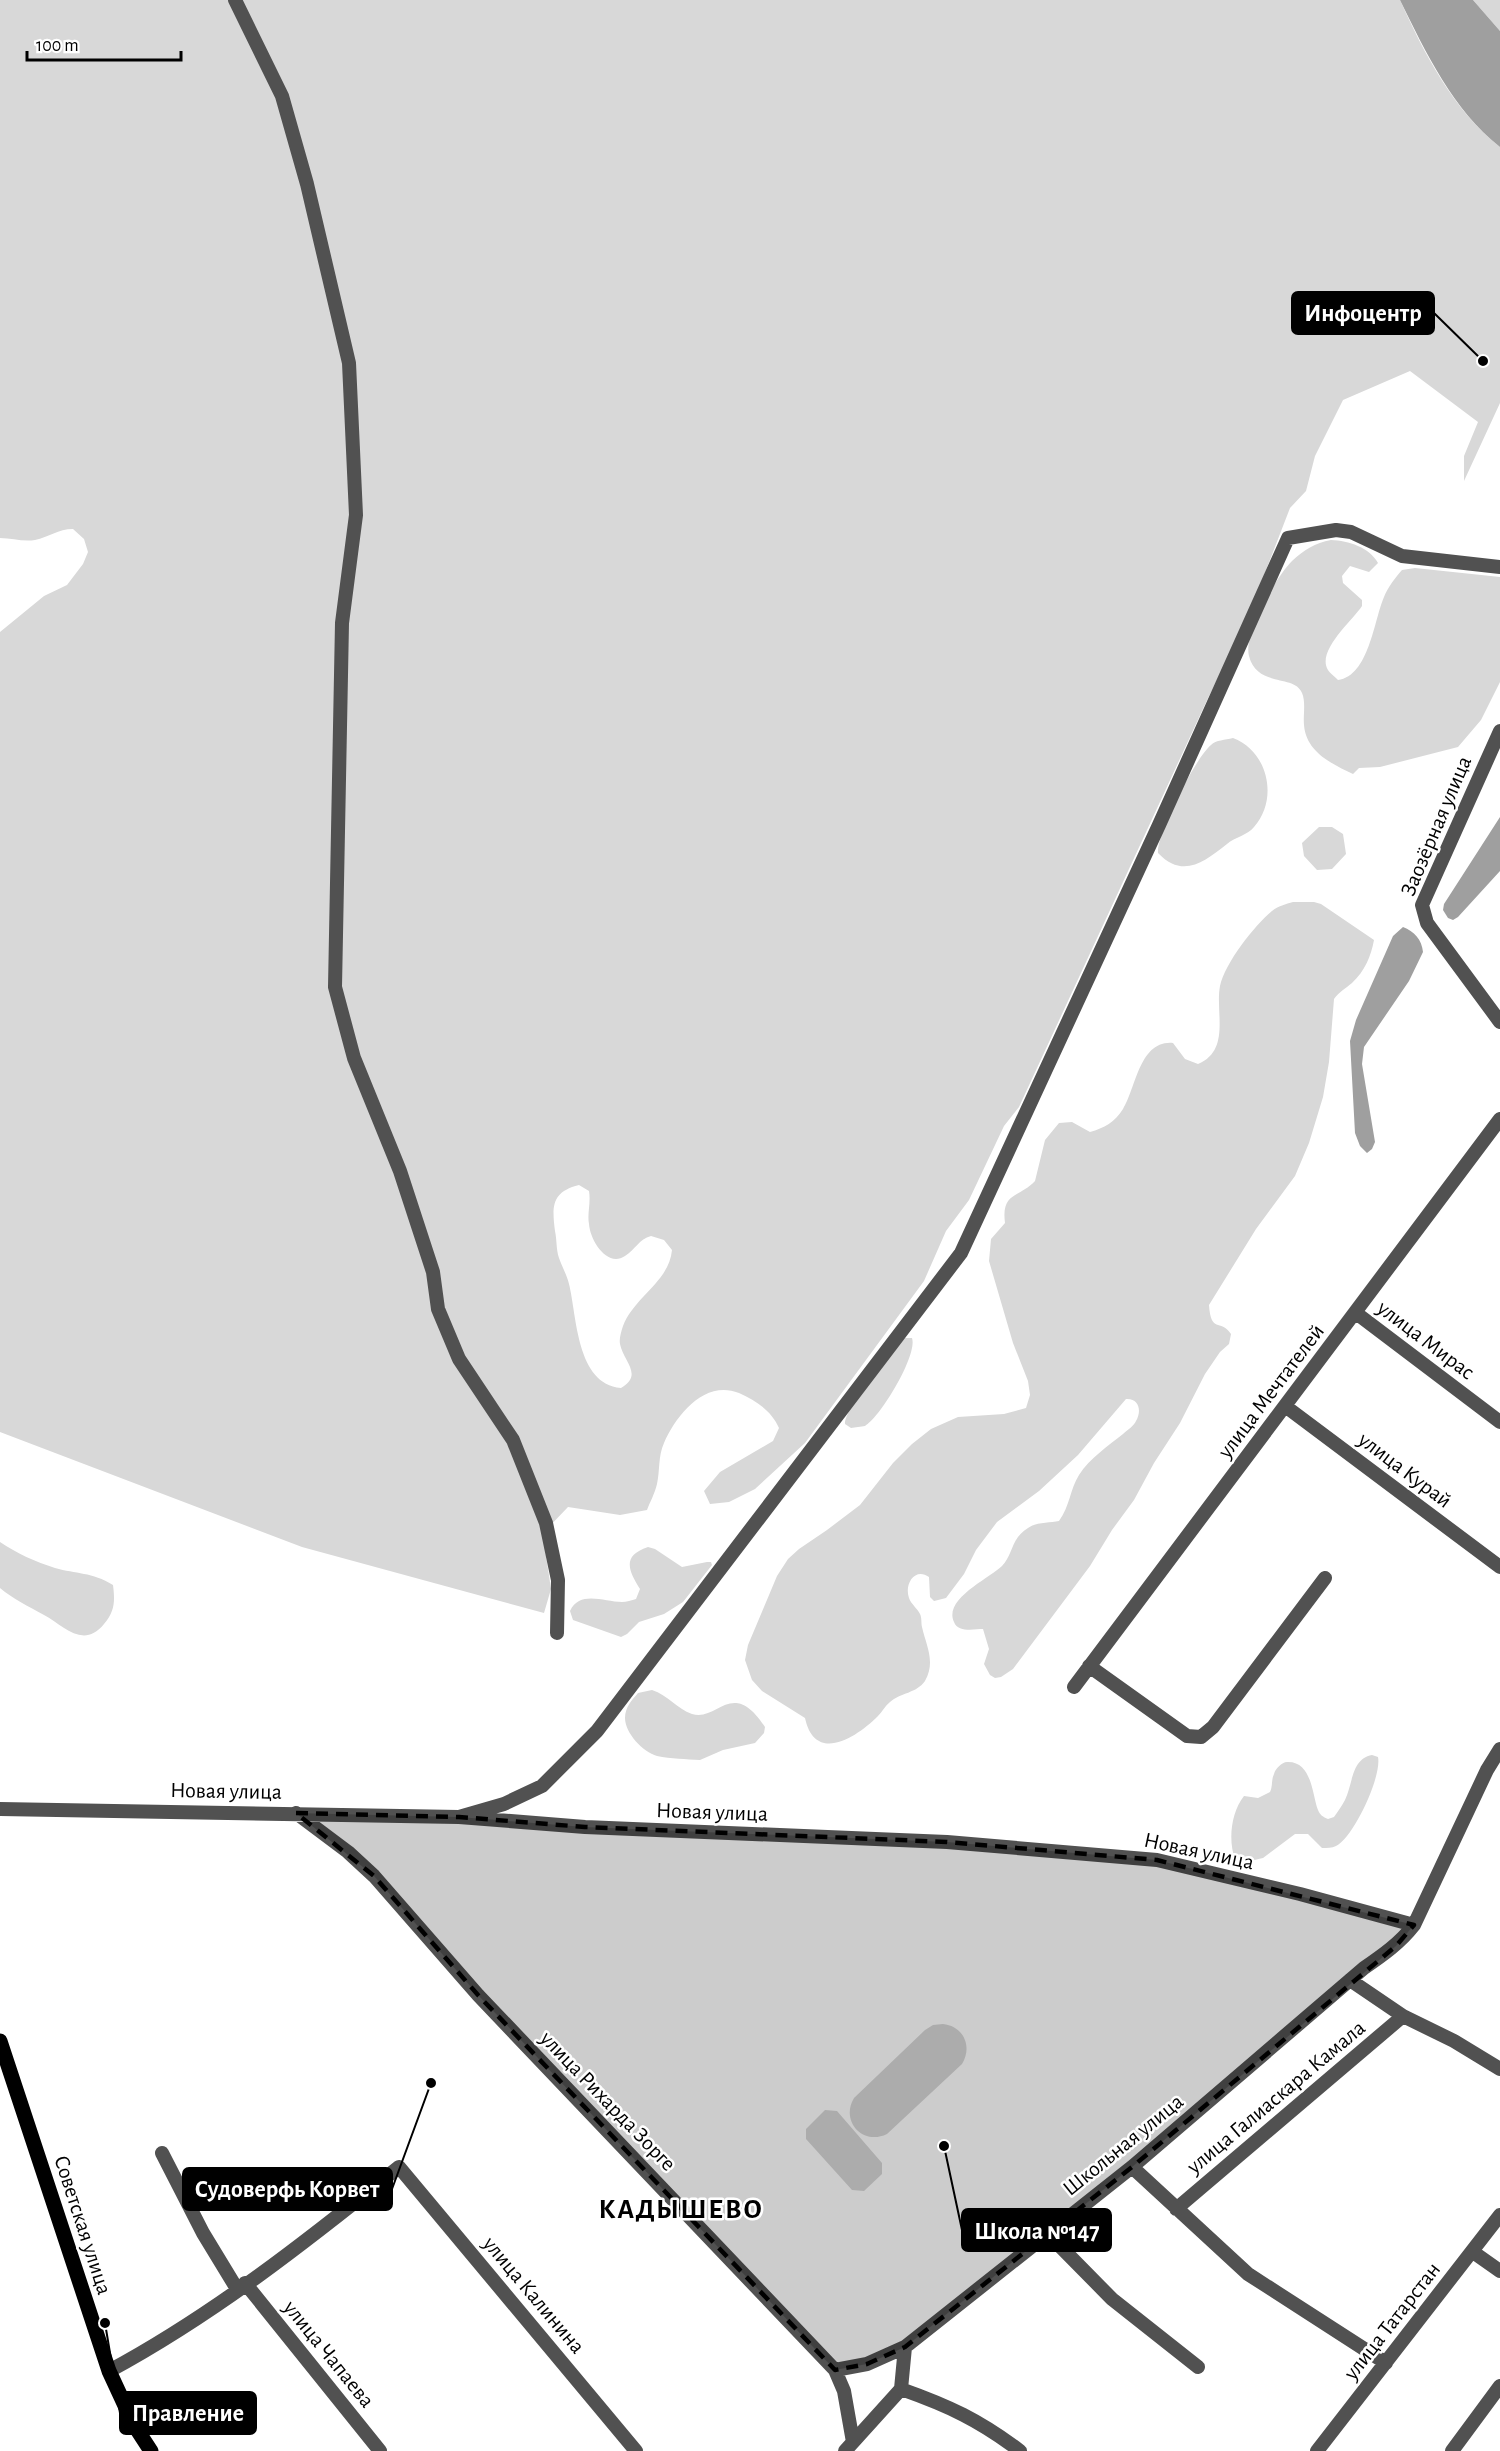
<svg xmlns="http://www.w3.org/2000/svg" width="1500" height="2451" viewBox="0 0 1500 2451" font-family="'Alegreya Sans',sans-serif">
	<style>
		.green { fill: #d8d8d8; fill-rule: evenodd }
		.water { fill: #9f9f9f }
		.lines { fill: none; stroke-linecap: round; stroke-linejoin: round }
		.minor { stroke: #515151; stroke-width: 14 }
		.major { stroke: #000; stroke-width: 15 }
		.marked { fill: #000; fill-opacity: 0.2; stroke: #000; stroke-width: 4.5; stroke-dasharray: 12 8; stroke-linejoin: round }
		.labels { text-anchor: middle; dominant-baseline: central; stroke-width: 5; stroke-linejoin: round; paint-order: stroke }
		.street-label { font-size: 22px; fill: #000; stroke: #fff }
		.district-label { font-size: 28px; font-weight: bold; letter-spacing: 1.5px; fill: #000; stroke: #fff }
		.leader { fill: none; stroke: #000; stroke-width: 2 }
		.callout-dot { fill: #000; stroke: #fff; stroke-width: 2 }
		.callout { fill: #000; stroke: #000; stroke-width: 2 }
		.callout-label { font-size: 24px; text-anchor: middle; font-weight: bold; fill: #fff }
	</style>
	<rect width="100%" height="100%" fill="#fff"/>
	<path class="green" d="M0,0H1400C1424,53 1453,110 1500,147V403L1464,481V456L1478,422L1410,371L1343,400L1315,456L1306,491L1290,508L1247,619L1208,698L1019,1107L1004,1126L969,1200L946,1231L924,1281L805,1443L755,1489L729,1502L710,1504L704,1491L720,1472L773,1441L779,1428C771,1410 756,1401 739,1393C705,1379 676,1415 664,1443C658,1456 660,1471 657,1484C655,1493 650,1502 647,1510L620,1515L568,1507L546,1530L545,1549L551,1589L544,1613L302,1547L0,1432V632L44,596L67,585L83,564L88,552L84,539L73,529C58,529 49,537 35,540C23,542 12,538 0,538ZM579,1185L589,1191C591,1203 587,1214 589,1224C590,1240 607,1268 625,1256C635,1250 639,1239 651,1236L664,1240L672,1250C669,1282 634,1297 623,1326C621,1332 619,1339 620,1344C623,1361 644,1375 621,1388C576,1384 577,1316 569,1284C567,1275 562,1267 559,1258C556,1249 557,1240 555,1231C552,1207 551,1192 579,1185Z
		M1473,0H1500V31Z
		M1331,540C1349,541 1369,547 1378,563L1369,572L1350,566L1342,576L1343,583L1362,600V606C1353,620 1316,651 1328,670C1330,673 1335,677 1338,680C1369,676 1374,620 1384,597C1388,587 1395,578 1402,570L1415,568L1500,577V682L1481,720L1458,747L1380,767L1359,768L1353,774C1332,764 1306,752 1304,725C1303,716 1306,702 1302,693C1295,674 1257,688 1249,656C1243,634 1276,577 1292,561C1304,550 1315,543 1331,540Z
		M1233,738C1268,751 1279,799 1254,827C1248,835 1235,837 1227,844C1204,862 1183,879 1158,853C1156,835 1196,757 1211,745C1216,740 1225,740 1233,738Z
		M1319,827H1332L1343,834L1346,854L1332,869L1317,870L1304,856L1302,843Z
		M1293,902H1314L1321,904L1374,940C1371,956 1365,971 1352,983C1346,988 1339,992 1334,999L1329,1062L1323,1097L1309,1143L1295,1176L1256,1229L1209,1305C1211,1334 1220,1318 1231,1334L1229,1344L1220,1352L1205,1374L1180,1423L1154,1463L1134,1500L1112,1530L1090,1566L1013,1669L1001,1677L995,1678L990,1675L984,1664L989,1649L983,1629C975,1629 958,1633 954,1622C943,1599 990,1578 1002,1566C1013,1555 1011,1538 1028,1528C1036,1522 1050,1523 1059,1521C1070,1506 1070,1489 1079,1475C1090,1458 1108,1446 1123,1434C1127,1430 1134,1426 1136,1421C1142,1411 1139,1398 1126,1399L1078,1455L1039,1491L997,1522L976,1550L964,1574L946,1598L934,1601L930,1597L929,1577C915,1567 904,1584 909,1598C911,1604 917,1608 920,1614C922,1618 921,1623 922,1627C926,1645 936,1662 925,1681C917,1693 900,1693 890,1702C885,1706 882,1712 878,1716C856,1738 815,1764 805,1718L762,1691L752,1680L745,1660L748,1645L777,1576L788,1559L799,1549L827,1530L860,1505L893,1463L912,1444L931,1429L958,1417L1004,1414L1026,1408L1030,1395L1028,1381L1013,1343L989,1261L991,1239L1005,1223C1001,1192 1019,1198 1035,1181L1045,1140L1059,1123L1072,1122L1090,1132C1104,1128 1115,1122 1123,1109C1136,1089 1139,1040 1173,1043L1185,1059L1198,1064C1231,1050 1215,1012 1220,986C1225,963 1254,926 1272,911C1278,906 1286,904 1293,902Z
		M905,1338H912C918,1355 880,1418 865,1426C861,1427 855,1427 851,1428L845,1424C845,1407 891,1350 905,1338Z
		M0,1542C16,1553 36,1562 55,1568C76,1574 92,1572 113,1585C115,1601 115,1611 104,1624C83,1650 63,1625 44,1615C28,1606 13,1599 0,1588Z
		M648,1547L655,1549L682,1567L707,1562H711L712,1565L683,1602L664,1614L639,1622L627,1634L621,1637L573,1620L570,1611C580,1590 604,1602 622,1602C626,1602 632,1600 636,1599L640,1589C629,1571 621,1556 648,1547Z
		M652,1690C668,1695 677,1709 692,1714C718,1722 732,1677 765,1727L764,1733L755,1743L723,1750L700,1760C686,1759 671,1759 657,1756C643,1752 625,1733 625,1718C625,1707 632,1700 638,1693Z
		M1372,1755L1378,1757C1382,1776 1354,1837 1336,1846C1332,1848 1327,1848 1322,1848L1308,1834H1295L1263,1858L1241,1863L1235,1859C1228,1841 1231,1812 1244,1796L1258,1798L1270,1792C1273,1786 1271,1780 1274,1774C1275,1769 1282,1762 1287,1762C1312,1761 1312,1794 1318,1810C1320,1815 1323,1817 1328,1819L1334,1817C1338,1811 1342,1806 1345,1800C1353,1784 1351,1759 1372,1755Z
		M943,2024C963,2026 973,2046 962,2064L887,2134C863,2146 840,2121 854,2098L925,2030L933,2025Z
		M825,2110L837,2111L882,2163V2174L864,2191L852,2190L806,2139V2129Z"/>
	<path class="water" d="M1400,0H1473L1500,31V147C1453,110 1426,53 1400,0Z
		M1500,817V871L1458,917L1453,920L1448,918L1443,910L1444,904Z
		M1403,927C1414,931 1422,940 1423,952L1409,981L1364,1047L1362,1064L1375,1142L1372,1149L1367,1153L1360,1146L1355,1133L1350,1041L1356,1020L1393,936Z"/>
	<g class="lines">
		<path class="minor" d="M235,0L282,96L307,184L349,363L356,515L342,623L335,987L354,1058L400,1171L433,1272L438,1309L459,1359L513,1440L546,1523L558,1580L557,1633
			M1500,731L1422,905L1427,923L1500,1022
			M1356,1313L1500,1422
			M1285,1406L1500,1567
			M1089,1666L1187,1736L1201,1737L1213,1727L1325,1578
			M1074,1687L1500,1119
			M0,1809L459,1817L585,1827L947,1842L1157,1860L1300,1894L1414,1925
			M296,1813L348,1852L374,1876L478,1995L835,2370L844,2391L853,2442
			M459,1817L504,1804L542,1786L597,1731L961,1253L1159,825L1288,538L1336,530L1351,532L1402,556L1500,567
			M1350,1980L1403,2016L1454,2041L1500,2069
			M162,2153L203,2233L237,2289
			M1132,2167L1248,2274L1386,2363
			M1176,2209L1403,2016
			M1047,2233L1112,2299L1198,2367
			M1473,2252L1500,2271
			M245,2283L380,2451
			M835,2370L867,2364L905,2347
			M109,2371C213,2315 307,2241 399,2167L636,2451
			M901,2389C949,2406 979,2420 1020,2451
			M845,2451L901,2389L905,2347L1132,2167L1364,1968C1383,1955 1400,1943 1414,1925L1487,1770L1500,1749
			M1317,2451L1500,2215
			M1452,2451L1500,2386"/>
		<path class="major" d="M0,2041L109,2371L134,2425L151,2451"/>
	</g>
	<path class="marked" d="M296,1813L459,1817L585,1827L947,1842L1157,1860L1414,1925L1396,1946L1132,2167L905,2347L867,2364L835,2370L478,1995L374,1876Z"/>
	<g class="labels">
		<g class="street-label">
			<text transform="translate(1436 826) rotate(-67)">Заозёрная улица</text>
			<text transform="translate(1426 1340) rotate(37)">улица Мирас</text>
			<text transform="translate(1271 1391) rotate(-53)">улица Мечтателей</text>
			<text transform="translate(1405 1470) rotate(37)">улица Курай</text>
			<text transform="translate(226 1791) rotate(1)">Новая улица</text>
			<text transform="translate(712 1812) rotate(2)">Новая улица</text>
			<text transform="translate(1199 1851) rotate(12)">Новая улица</text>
			<text transform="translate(1276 2097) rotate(-40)">улица Галиаскара Камала</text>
			<text transform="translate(608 2101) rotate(46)">улица Рихарда Зорге</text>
			<text transform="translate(1123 2145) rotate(-39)">Школьная улица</text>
			<text transform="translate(83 2225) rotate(72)">Советская улица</text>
			<text transform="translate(534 2295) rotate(50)">улица Калинина</text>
			<text transform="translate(1392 2321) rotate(-52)">улица Татарстан</text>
			<text transform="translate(329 2354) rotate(51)">улица Чапаева</text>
		</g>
		<g class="district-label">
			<text x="681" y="2210">КАДЫШЕВО</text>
		</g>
	</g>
	<path class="leader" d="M1483 361L1434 313M431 2083L392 2189M944 2146L962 2230M105 2323L120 2413"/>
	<g class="callout-dot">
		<circle cx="1483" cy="361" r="6"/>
		<circle cx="431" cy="2083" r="6"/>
		<circle cx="944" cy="2146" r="6"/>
		<circle cx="105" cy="2323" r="6"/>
	</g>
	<g class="callout">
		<rect x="1292" y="292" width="142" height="42" rx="6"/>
		<rect x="183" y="2168" width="209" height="42" rx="6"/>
		<rect x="962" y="2209" width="149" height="42" rx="6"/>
		<rect x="120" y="2392" width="136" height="42" rx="6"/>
	</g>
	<g class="callout-label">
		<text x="1363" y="321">Инфоцентр</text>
		<text x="287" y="2197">Судоверфь Корвет</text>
		<text x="1037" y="2239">Школа №147</text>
		<text x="188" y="2421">Правление</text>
	</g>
	<path d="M27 51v9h154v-9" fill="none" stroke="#000000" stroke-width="3"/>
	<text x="36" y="51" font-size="18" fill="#000000" stroke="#ffffff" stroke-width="4.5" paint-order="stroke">100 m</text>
</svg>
